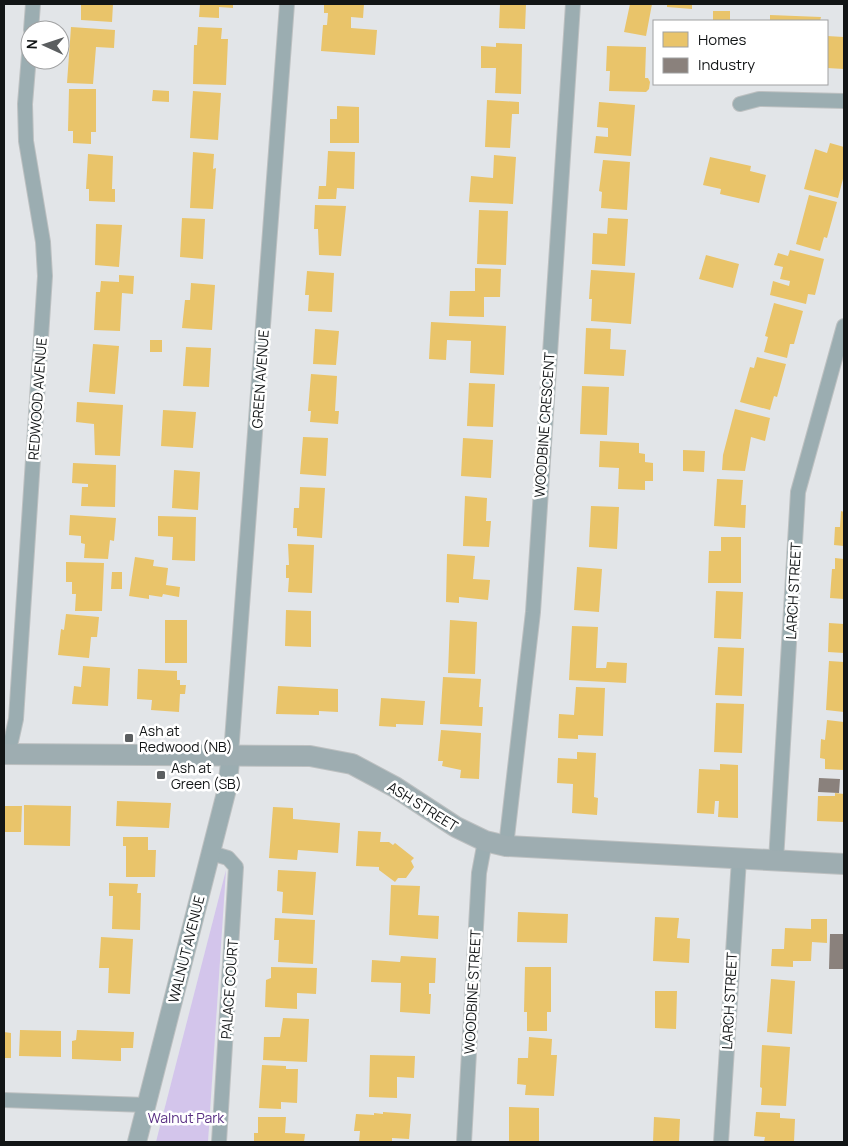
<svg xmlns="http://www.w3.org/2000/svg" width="848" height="1146" viewBox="0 0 848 1146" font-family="Manrope,sans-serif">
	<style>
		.green { fill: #d3c5eb }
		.homes { fill: #e9c46a }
		.industry { fill: #8a817c }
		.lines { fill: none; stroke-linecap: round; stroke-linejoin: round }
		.minor-casing { stroke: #bdc0c1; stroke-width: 16 }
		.tertiary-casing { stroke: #bdc0c1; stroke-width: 20 }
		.secondary-casing { stroke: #bdc0c1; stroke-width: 22 }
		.minor { stroke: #9badb1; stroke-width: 14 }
		.tertiary { stroke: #9badb1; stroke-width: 18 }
		.secondary { stroke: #9eadb1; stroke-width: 20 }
		.poi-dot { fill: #5b5e60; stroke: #fff; stroke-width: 2 }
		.labels { text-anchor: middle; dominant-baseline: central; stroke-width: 5; stroke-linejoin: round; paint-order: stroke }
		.street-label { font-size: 14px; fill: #121516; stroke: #fff }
		.poi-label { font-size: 14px; fill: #121516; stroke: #fff; text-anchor: start }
		.park-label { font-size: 14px; fill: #592f83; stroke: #fff }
	</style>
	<rect width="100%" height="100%" fill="#e2e5e8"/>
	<path class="green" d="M226,870L208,1142H156L158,1134Z"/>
	<path class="homes" d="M81,4H113L112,22L81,20Z
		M200,4H233V8L219,7V18L199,17Z
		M324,4H364L363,18L351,17V28L377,30L375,55L321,51L323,25H327L328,13H324Z
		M500,4H526L525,29L499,28Z
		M630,4H652L646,36L624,32Z
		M667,4H692V9L667,7Z
		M713,11H730V21H713Z
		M770,15L821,17L820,21H770Z
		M71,27L115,30L114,48L96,47L93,84L67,83Z
		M198,27L222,28L221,39H228L226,85L193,84L194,45H197Z
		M827,36L844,37V69L827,68Z
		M496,43L522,44L521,94L495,93L496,68H481V46L496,47Z
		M607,46L646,47L645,78H648L650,82L649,89L646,92L609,91L610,71H606Z
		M69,89H96V132H91V144L73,143V131H68Z
		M153,90L169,91V102L152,101Z
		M193,91L221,93L218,140L190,138Z
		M487,100L519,102V114H512L510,148L485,147Z
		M599,102L635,105L631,156L594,153L596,136L608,137V128L597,127Z
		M337,106L359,107V143H330V119H337Z
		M830,143L844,147V175L838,198L804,189L815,149L827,153Z
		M328,151L355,152L354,189L337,188L336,199H318L319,186H326Z
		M193,152L214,154L213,169L216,168L213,209L190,208Z
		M88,154L113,156L112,189H115V202L89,201V189H86Z
		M494,155L516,157L513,204L469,202L471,176L493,178Z
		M710,157L751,166L750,171L766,175L759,203L720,194L721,189L703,185Z
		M603,160L630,162L627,210L601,208L602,192L599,191Z
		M809,195L837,202L827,238L824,237L820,251L796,244Z
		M315,205L346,206L341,256L319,255L318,229H314Z
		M479,210L508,211L506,265L477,264Z
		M182,218L205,219L203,259L180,257Z
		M608,218L628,219L625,266L592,264L593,233L607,234Z
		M96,224L122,225L119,267L95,265Z
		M790,250L824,259L815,295L808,294L806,304L770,295L773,281L789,286L790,281L780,279L783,267L774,265L778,253L788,256Z
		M706,255L739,264L733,288L699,279Z
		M475,268L501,269L500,297H484V317L449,316L450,291H475Z
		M591,270L635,273L631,324L591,321L592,299H589Z
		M307,271L334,273L332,312L308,311L309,295H305Z
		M119,275L134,276L133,294L122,293L120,331L94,330L96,292H100L101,281L119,282Z
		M191,283L215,285L212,330L182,328L185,300H190Z
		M774,303L803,311L794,344H790L787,358L764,352L768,337L765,336Z
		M431,322L506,326L504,375L470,373L471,341L447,340L446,360L429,359Z
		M586,328L611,329L610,349L626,350L624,376L584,374Z
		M315,329L339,331L336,365L313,364Z
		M150,340H162V352H150Z
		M93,344L119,346L115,394L89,392Z
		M186,347L211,348L209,387L183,386Z
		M757,357L786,364L777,397L774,396L770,410L740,402L750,367L754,368Z
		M311,374L337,376L335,411H339L338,424L310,422L311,411H308Z
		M469,383L495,384L493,427L467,426Z
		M582,386L609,387L607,435L580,434Z
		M77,402L123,405L120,456L95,455L94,424L76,422Z
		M735,409L770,418L765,441L751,437L745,471L722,470L723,455Z
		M163,410L196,412L193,448L161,446Z
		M303,437L328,438L326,476L300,474Z
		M463,438L493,440L491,478L461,476Z
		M600,441L639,443V453L645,454V462L653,463V481H645V490L618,489L619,468L599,467Z
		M683,450L705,451L704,472L683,471Z
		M73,463L116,465L115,507L81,506L82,487H88V484L72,483Z
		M174,470L200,472L198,510L172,508Z
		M717,479L743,480L741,505H746L745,528L714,526Z
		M300,487L325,488L322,538L297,536V528H293L294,508H299Z
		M465,496L487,498L486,521H491L489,547L463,546Z
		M591,506L619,507L617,549L589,547Z
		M841,511L844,512V546L834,545L835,527H840Z
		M70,515L116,518L114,541L110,540L108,559L84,558L85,544L81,543V536L69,535Z
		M158,516L196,517L195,561L172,560L173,537L158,536Z
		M721,537H741V583H708L709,551H721Z
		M288,544L314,545L312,593L288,592L289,578H286V565H289Z
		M447,554L475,556L473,579L490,580L488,600L459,597V603L446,602Z
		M135,557L154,560L153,566L168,568L166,585L180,587L179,597L163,594L162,597L149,595V599L129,596Z
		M835,558L844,559V599L830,598L832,569H835Z
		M66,562L104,563L102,611H75L76,594H72V582H66Z
		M577,567L602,569L599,612L574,610Z
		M112,572H122V589H111Z
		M716,591L743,592L741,639L714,638Z
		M286,610L311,611V647L285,646Z
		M66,614L99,617L97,637H91L89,658L58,655L61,629L64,630Z
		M165,620H187V663H165Z
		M450,620L477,622L475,674L448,673Z
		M829,623L844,624V653L828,652Z
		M572,626L598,627L596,668H606L607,662L627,663L626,683L569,680Z
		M718,647L744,648L742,696L715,695Z
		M829,661L844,662V712L826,710Z
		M83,666L110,668L108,706L72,704L74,686L81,687Z
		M138,669L177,671V680H180V685H186L185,694H180L179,712L151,710L152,700L137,699Z
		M443,677L481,679L479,707H483L482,726L440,724Z
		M278,686L338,689V712L319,711V715L276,714Z
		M576,687L605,688L603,736L578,735V739L558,738L559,714L574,715Z
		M381,698L425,701L423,725L396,724V727L379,726Z
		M716,703L744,704L742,753L714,752Z
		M827,720L844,722V770L825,769V759L820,758L821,739L825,740Z
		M441,730L481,733L479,779L460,778L461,770L442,766L443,761H438Z
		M577,752L596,753L594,797L598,798L597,815L572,813L573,784L557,783L558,758L577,759Z
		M720,764L738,765V818L718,817L719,801H715L714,814L697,813L699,769L720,770Z
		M835,793L844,794V822L817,821L818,796H835Z
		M117,801L171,803L169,828L116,826Z
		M24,805L71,806L70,846L24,845Z
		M4,806H22L21,832H4Z
		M273,807L293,808V819L340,823L338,853L298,850L297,860L269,858Z
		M358,831L381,832L380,842H389L393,845L395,843L414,858L411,861L414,867L406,878H398L395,882L379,870V867L356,866Z
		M123,837H148V850H156L155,877H126V846H123Z
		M278,870L316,872L313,915L282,913L283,892L277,891Z
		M109,883L138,884L137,893H141L140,930L112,929L113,896H109Z
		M391,885L420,886L418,915L439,916L438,939L389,935Z
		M518,912L568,914L567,943L517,942Z
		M655,917L679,918L677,938L690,939L689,963L653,961Z
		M275,918L315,920L313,964L278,962L279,940H274Z
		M811,919H827V943L812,942L811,961H793V967L771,966L772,949H784L785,928L811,929Z
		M101,937L133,939L130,994L108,993L109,968H99Z
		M401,956L436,958L435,983H429V994H431L430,1014L400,1012L401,983L371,982L372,960L400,962Z
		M271,967L317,968L316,994L297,993V1009L265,1007L266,980L271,978Z
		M525,967H551V1012H547V1031H527V1012H524Z
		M771,979L795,981L792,1034L767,1032Z
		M655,991H677L676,1029L655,1028Z
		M283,1018L309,1019L307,1062L263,1060L264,1037H280Z
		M20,1030L61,1031V1057L19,1056Z
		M77,1030L134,1032L133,1048H121V1061L72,1059V1041L76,1040Z
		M4,1032L11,1033V1058H4Z
		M529,1037L552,1039L551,1055H557L554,1096L525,1095L526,1085L517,1084L518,1058H528Z
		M762,1045L790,1047L786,1106L761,1105L762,1088L760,1087Z
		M370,1055L415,1056L414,1078L397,1077V1098L369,1097Z
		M262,1065L286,1066V1069H298L297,1103L281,1102V1109L259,1108Z
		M509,1107L539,1108V1142H509Z
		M383,1112L411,1114L409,1139L392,1138V1142H359L360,1131H354L356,1114L374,1115V1113L383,1114Z
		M756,1112L780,1113V1118L795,1119L794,1142H764L765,1137L754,1136Z
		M258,1117H286L285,1133L305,1134L304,1142H254V1133H258Z
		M654,1117L680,1119L679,1142H653Z"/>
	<path class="industry" d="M819,778L840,779L839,793L818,792Z
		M830,934H844V969H829Z"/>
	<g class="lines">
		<defs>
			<path id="minor" d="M31,30L33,4
				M740,104L759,99L844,101
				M231,754L287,4
				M8,755L16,719L45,276L43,242L26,141L25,104L30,43
				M506,846L533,612L573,4
				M211,853L228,858L236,867L219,1142
				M776,861L798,492L844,326
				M4,1100L146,1105
				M464,1142L479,873L485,841
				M721,1142L739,859"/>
			<path id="tertiary" d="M137,1142L227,789L231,754"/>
			<path id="secondary" d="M4,754L310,756L352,764L395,787L456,827L485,841L506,846L844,864"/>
		</defs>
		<use href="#minor" class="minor-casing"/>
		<use href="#tertiary" class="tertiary-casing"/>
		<use href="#secondary" class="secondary-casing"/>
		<use href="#minor" class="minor"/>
		<use href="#tertiary" class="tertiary"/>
		<use href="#secondary" class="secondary"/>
	</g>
	<g class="poi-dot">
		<rect x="124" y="733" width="10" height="10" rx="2.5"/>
		<rect x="156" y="770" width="10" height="10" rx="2.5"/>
	</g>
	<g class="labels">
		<g class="street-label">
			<text transform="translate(260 379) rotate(-86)">GREEN AVENUE</text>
			<text transform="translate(37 399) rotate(-86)">REDWOOD AVENUE</text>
			<text transform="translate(544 425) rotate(-86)">WOODBINE CRESCENT</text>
			<text transform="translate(793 591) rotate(-87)">LARCH STREET</text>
			<text transform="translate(423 806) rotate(32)">ASH STREET</text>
			<text transform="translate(186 949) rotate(-76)">WALNUT AVENUE</text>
			<text transform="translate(229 989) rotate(-86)">PALACE COURT</text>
			<text transform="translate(472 992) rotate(-87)">WOODBINE STREET</text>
			<text transform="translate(729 1001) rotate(-87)">LARCH STREET</text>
		</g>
		<g class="poi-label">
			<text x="139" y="730">Ash at<tspan x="139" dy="16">Redwood (NB)</tspan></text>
			<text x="171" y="767">Ash at<tspan x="171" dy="16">Green (SB)</tspan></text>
		</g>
		<g class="park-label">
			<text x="186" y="1117">Walnut Park</text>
		</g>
	</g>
	<rect width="848" height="1146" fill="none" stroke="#121516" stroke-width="10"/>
	<rect x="653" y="20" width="175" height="65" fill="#ffffff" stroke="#a0a1a2"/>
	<rect x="663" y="32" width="25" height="15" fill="#e9c46a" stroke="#a0a1a2"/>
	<text x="698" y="45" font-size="15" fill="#121516">Homes</text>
	<rect x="663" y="58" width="25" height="15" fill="#8a817c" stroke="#a0a1a2"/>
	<text x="698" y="70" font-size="15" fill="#121516">Industry</text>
	<g transform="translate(45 45) rotate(273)"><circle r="24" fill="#ffffff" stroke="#a0a1a2"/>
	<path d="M0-4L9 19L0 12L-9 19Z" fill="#5b5e60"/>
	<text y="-8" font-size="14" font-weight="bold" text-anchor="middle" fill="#121516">N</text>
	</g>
</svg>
